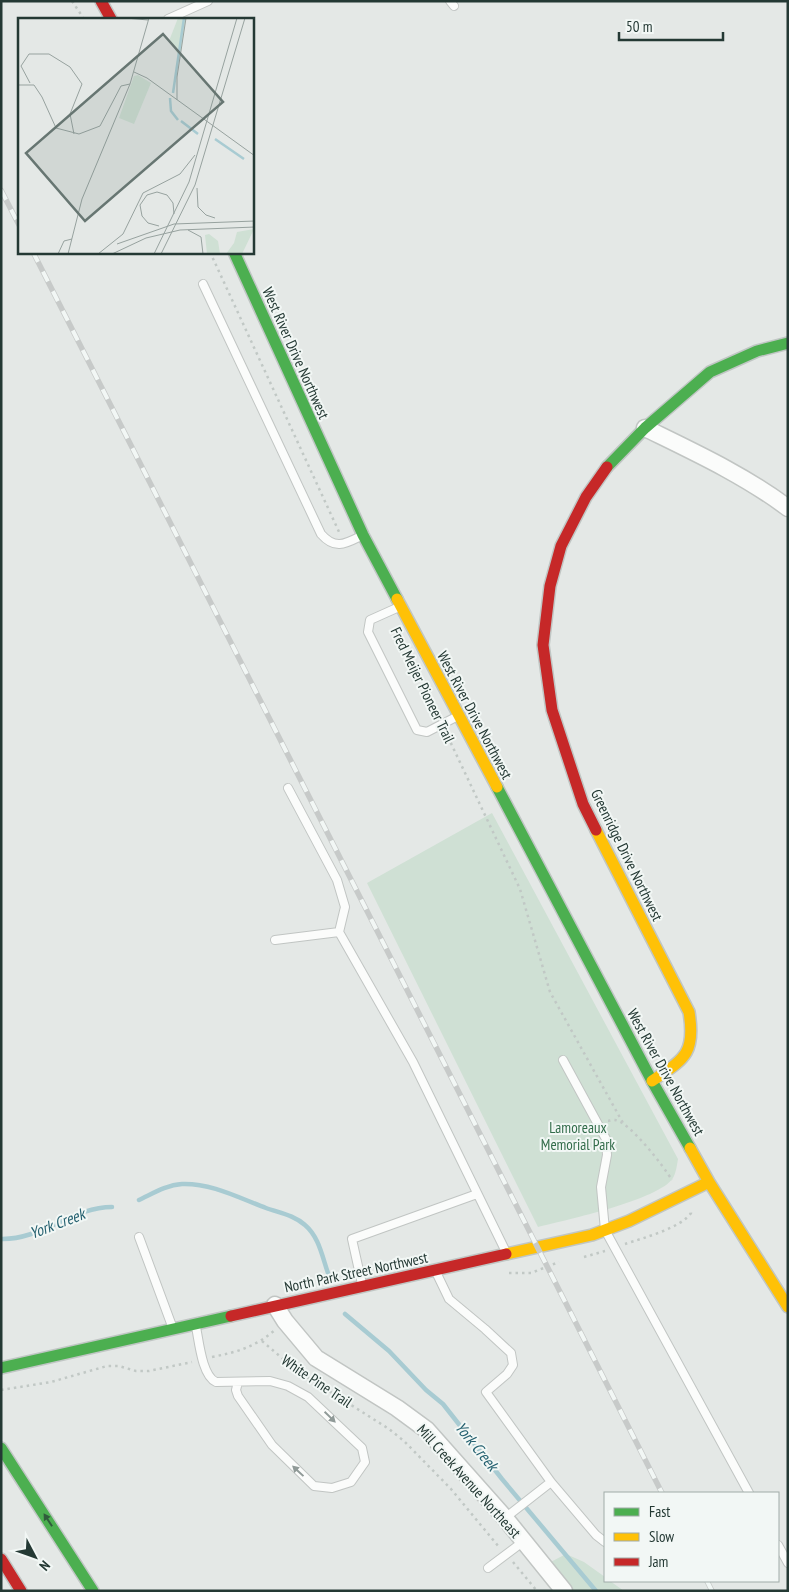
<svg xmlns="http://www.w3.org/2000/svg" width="789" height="1592" viewBox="0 0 789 1592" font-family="'PT Sans Narrow',sans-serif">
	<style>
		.green { fill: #cfe0d4 }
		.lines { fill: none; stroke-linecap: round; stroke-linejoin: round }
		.stream { stroke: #a8cbd2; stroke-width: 4.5 }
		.lane-casing { stroke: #c1c5c3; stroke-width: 10 }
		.street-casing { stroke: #c1c5c3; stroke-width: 19 }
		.fast-casing { stroke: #c0c6c4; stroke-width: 14 }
		.slow-casing { stroke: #c0c6c4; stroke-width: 14 }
		.jam-casing { stroke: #c0c6c4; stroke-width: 14 }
		.path { stroke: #c1c8c5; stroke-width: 2.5; stroke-dasharray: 2.5 4; stroke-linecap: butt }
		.lane { stroke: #fbfcfb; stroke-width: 8 }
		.street { stroke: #fbfcfb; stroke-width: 16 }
		.fast { stroke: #4caf50; stroke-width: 11 }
		.slow { stroke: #ffc107; stroke-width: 11 }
		.jam { stroke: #c62828; stroke-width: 11 }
		.rail-casing { stroke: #c7cac9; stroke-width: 5.5 }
		.rail { stroke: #f2f7f5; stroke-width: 4; stroke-dasharray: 11; stroke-linecap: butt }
		.oneway { fill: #909a98 }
		.oneway2 { fill: #305c3c }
		.labels { text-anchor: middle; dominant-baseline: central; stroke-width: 4; stroke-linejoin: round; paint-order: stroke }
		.street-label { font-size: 15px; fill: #243934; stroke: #f2f7f5 }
		.park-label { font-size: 15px; fill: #326c4a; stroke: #f2f7f5 }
		.water-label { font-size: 16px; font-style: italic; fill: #24606f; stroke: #f2f7f5 }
		.inset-river { fill: none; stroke: #a8cbd2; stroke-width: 2.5 }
		.inset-road { fill: none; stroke: #97a29f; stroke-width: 1 }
		.view { fill: #677672; fill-opacity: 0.15; stroke: #677672; stroke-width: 2.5 }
		.inset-edge { fill: none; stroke: #243934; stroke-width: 2.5 }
	</style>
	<rect width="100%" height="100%" fill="#e4e8e6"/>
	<path class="green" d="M492,813L678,1159C677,1165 676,1173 673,1178C659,1200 566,1220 538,1227L367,883Z
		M566,1554L584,1562L605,1577V1581H610L624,1591H564L543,1566Z"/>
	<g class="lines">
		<path class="stream" d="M139,1200C152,1194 166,1185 182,1184C212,1183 239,1198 266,1208C280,1213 294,1215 305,1225C319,1237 322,1256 328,1273
			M1,1239C41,1240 73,1207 112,1207
			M345,1314L389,1351L426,1390L443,1404L502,1479L596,1591"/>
		<defs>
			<path id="lane" d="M450,1L454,6
				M168,19L208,1
				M203,284L321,534C335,550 345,544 361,536
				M399,607L370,620L368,632L417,730L427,732L456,717
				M288,788L337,880L345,907L339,932
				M275,940L339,932L413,1062L506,1252
				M563,1060L606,1139L607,1155L601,1187L605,1230L749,1493
				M139,1237L172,1326
				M436,1272L449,1299L485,1329L511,1353L513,1365L507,1374L486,1392L551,1482L596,1535L605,1542
				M362,1284L352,1239L477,1194
				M196,1327C199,1341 202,1376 216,1382L270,1381L288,1386L308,1397L362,1448L365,1462L351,1482L332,1488L314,1486L272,1445L238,1396L236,1390L238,1382
				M505,1518L551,1482
				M778,1545L788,1563
				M488,1568L524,1541"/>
			<path id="street" d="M645,428C694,452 744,475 788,508
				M275,1305L285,1321L316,1358L397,1408L427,1430L505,1518L564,1591"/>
			<path id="fast" d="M234,252L363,535L397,599
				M607,467L645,428L710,372L757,351L788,343
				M497,787L652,1081L690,1148
				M1,1368L231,1316
				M1,1448L93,1591"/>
			<path id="slow" d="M397,599L497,787
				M596,830L689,1012C696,1054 684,1059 652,1081
				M690,1148L709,1182L788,1307
				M506,1254L592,1235L629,1221L709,1182"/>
			<path id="jam" d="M101,1L111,19
				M596,830L583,804L552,710L543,645L550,586L561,546L586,497L607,467
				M231,1316L506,1254
				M1,1559L21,1591"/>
		</defs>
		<use href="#lane" class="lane-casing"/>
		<use href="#street" class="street-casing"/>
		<use href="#fast" class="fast-casing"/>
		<use href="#slow" class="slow-casing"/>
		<use href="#jam" class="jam-casing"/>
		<path class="path" d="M72,1L84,19
			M210,252L340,534
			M448,737L520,889L550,992L623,1123
			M608,1121C609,1121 614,1119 615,1120C630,1122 664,1167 672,1180
			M625,1244C643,1238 681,1228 691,1213L690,1211
			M584,1257L605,1251
			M509,1273H531L559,1262
			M262,1341L296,1370L389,1429L404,1441L451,1489L499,1547
			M212,1357C237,1352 255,1347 275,1330
			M1,1390L51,1382L107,1366H119L136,1371H149L192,1362
			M513,1562L537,1591"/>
		<use href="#lane" class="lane"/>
		<use href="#street" class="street"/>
		<use href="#fast" class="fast"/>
		<use href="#slow" class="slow"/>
		<use href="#jam" class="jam"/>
		<defs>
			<path id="rail" d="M1,190L19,225
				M33,252L662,1493
				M707,1581L712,1591"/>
		</defs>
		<use href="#rail" class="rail-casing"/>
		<use href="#rail" class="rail"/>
	</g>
	<defs><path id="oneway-solid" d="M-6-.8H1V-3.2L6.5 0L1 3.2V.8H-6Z" transform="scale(1.25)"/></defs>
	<g class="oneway">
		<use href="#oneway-solid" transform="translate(330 1417) rotate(44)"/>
		<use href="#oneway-solid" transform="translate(298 1471) rotate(-137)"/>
	</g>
	<use class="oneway2" href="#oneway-solid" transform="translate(48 1520) rotate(-123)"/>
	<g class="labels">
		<g class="street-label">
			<text transform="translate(296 353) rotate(66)">West River Drive Northwest</text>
			<text transform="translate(423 685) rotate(64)">Fred Meijer Pioneer Trail</text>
			<text transform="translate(475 715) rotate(62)">West River Drive Northwest</text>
			<text transform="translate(627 855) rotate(64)">Greenridge Drive Northwest</text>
			<text transform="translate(666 1072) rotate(61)">West River Drive Northwest</text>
			<text transform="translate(356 1272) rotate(-12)">North Park Street Northwest</text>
			<text transform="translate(317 1381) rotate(34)">White Pine Trail</text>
			<text transform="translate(469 1481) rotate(48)">Mill Creek Avenue Northeast</text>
		</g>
		<g class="park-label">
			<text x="578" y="1127">Lamoreaux<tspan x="578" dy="17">Memorial Park</tspan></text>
		</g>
		<g class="water-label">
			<text transform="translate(57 1223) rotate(-21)">York Creek</text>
			<text transform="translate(477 1446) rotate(51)">York Creek</text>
		</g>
	</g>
	<g transform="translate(18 18)">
		<rect width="236" height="236" fill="#e4e8e6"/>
		<path d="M160,0H168L162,39L151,23ZM120,57L133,65L116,106L101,100L116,58ZM236,211L224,236H208L216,225L219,214ZM191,216L200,223L202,236H189L187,217Z" fill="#cfe0d4"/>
		<path class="inset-river" d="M155,75L166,0M152,80L153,93L160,102M163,103L180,116M197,121L226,141"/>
		<path class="inset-road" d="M108,0L130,2M116,54L129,60L237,138M12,65L3,48L11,36H31L52,49L64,66L52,96L56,116M0,67H16L24,79L38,110L61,116L82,108L103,68L112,66M159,82V59L168,0M179,170L180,189L188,197L197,200M141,208L130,205L124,198L122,187L129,177L139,174L149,177L155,185L156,196M170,212L183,219L185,236M99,226L156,206L237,203M40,236L46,223L54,221M50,236L64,181L112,66L131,0M80,236L105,216L125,175L162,156L177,137M94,236L128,220L162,212L237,209M136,236L171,164L219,0M143,236L177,167L227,0"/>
		<path class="view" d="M145,16L205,84L67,203L8,135Z"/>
		<rect width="236" height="236" class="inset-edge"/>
	</g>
	<rect width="789" height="1592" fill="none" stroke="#243934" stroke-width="5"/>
	<rect x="604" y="1492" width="175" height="90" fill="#f2f7f5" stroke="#a0aba8"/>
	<rect x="614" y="1508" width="25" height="8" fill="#4caf50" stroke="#a0aba8"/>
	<text x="649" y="1517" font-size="15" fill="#243934">Fast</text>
	<rect x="614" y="1533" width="25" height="8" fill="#ffc107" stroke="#a0aba8"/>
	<text x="649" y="1542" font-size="15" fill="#243934">Slow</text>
	<rect x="614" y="1558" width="25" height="8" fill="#c62828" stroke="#a0aba8"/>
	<text x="649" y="1567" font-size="15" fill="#243934">Jam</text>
	<g transform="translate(35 1557) rotate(131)" stroke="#f2f7f5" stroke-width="4" paint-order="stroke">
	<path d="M0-4L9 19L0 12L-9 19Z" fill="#243934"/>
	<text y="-8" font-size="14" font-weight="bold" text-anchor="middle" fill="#243934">N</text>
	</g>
	<path d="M619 32v8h104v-8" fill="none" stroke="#243934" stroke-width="2.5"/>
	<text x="626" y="32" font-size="15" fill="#243934" stroke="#f2f7f5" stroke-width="4" paint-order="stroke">50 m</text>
</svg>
